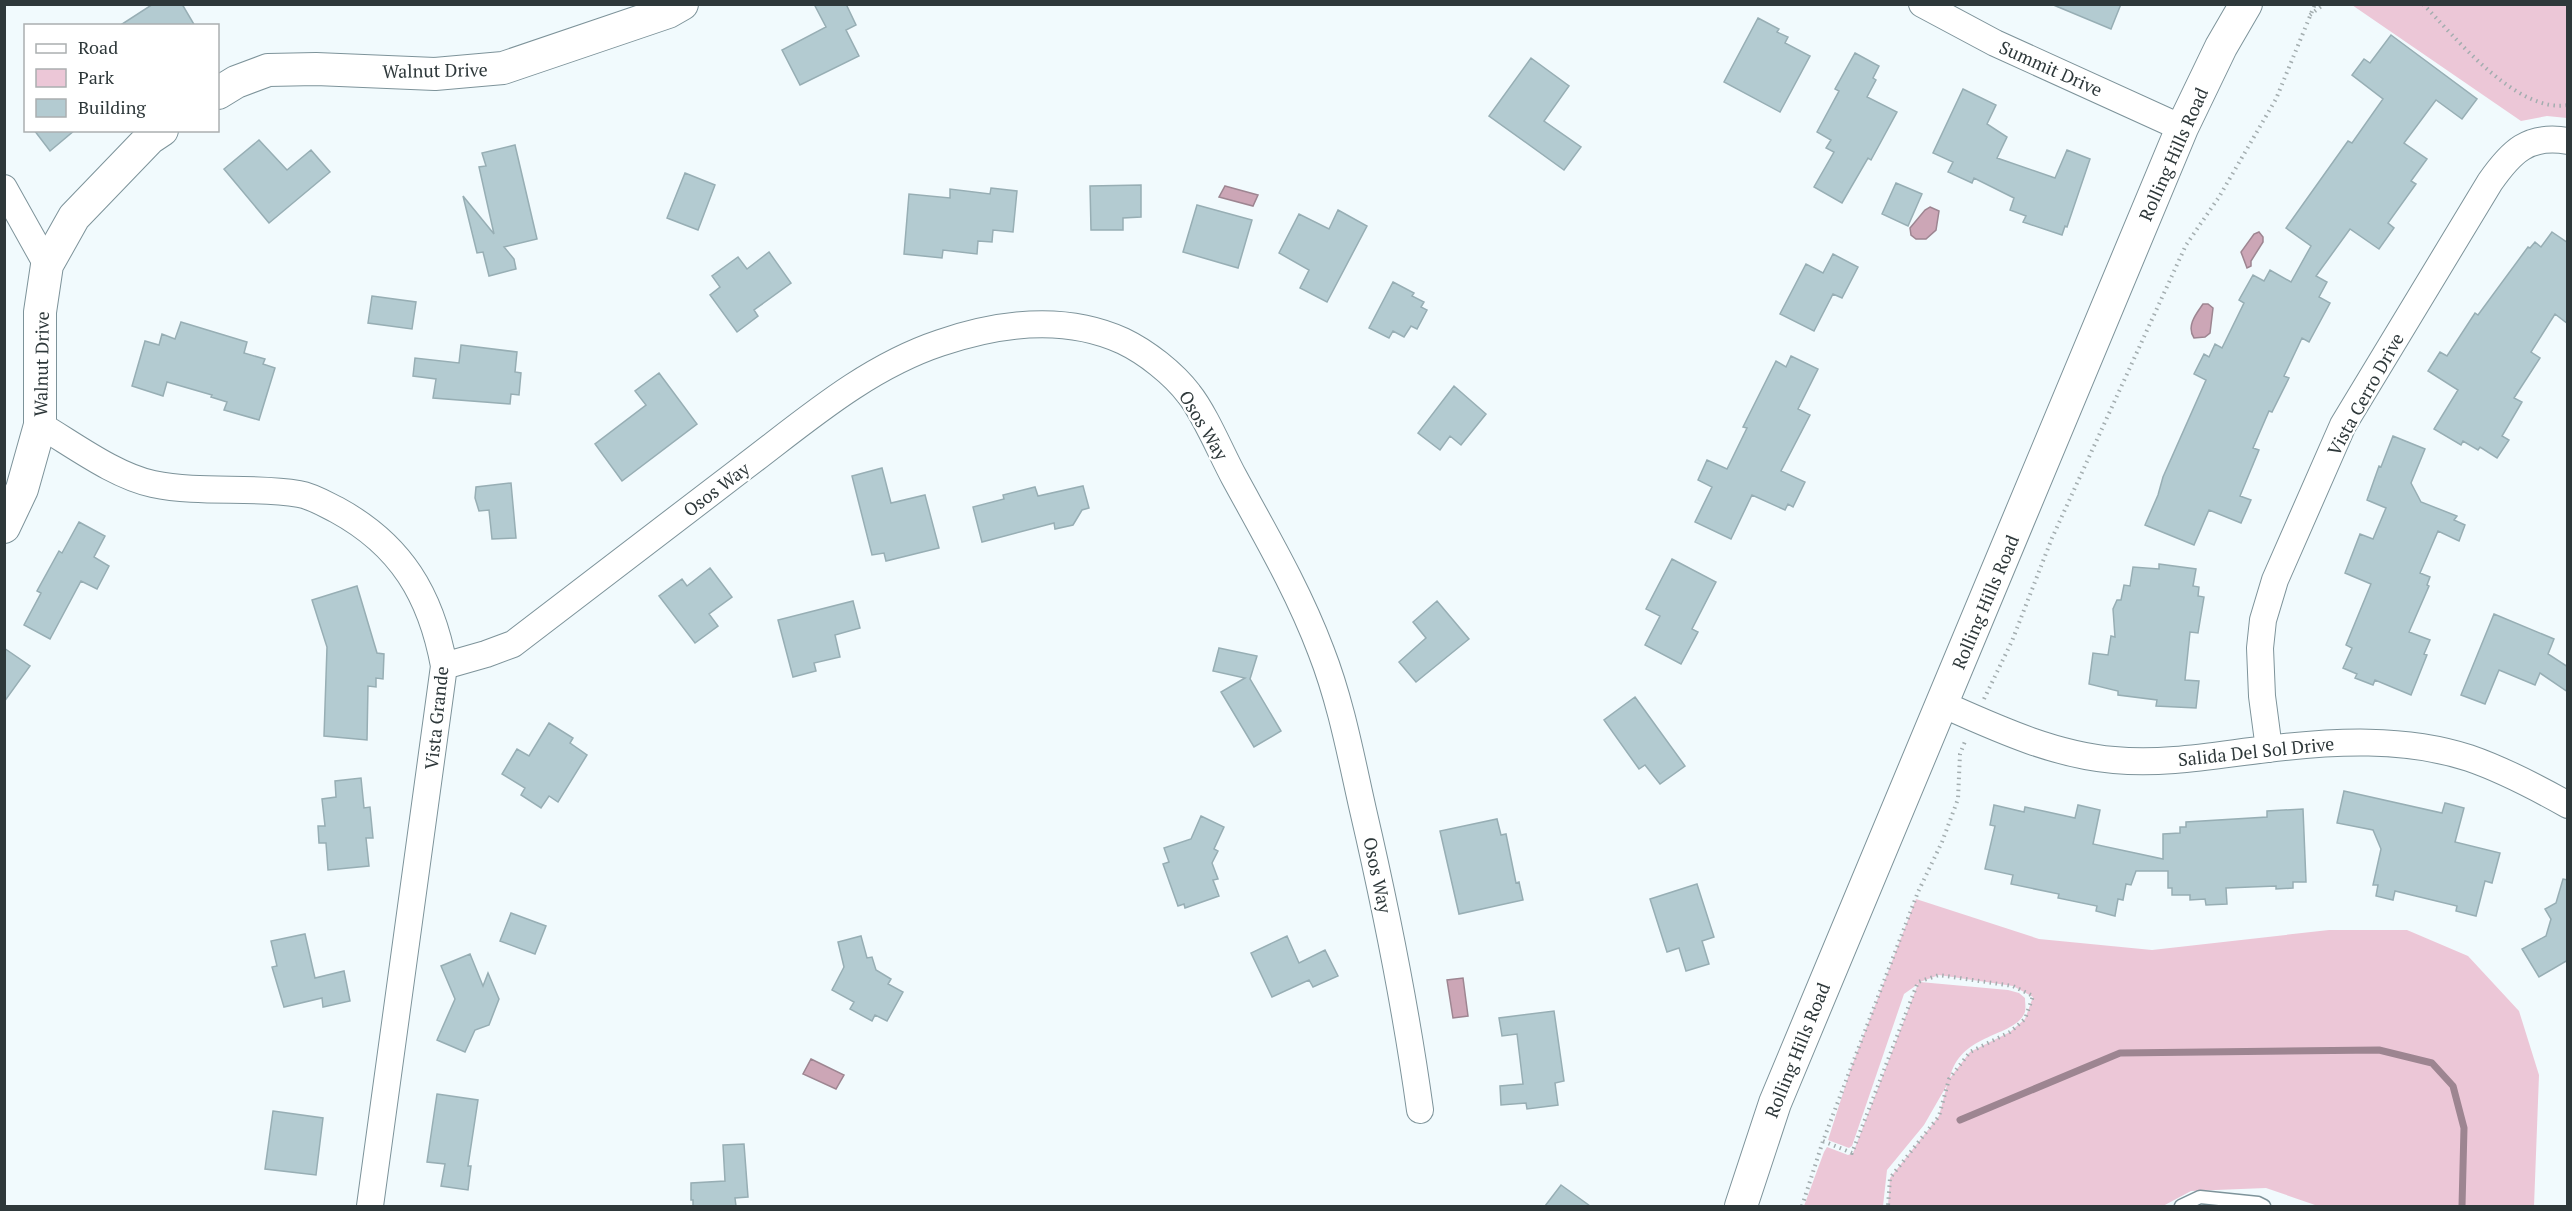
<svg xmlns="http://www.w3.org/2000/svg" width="2572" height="1211" viewBox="0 0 2572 1211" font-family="'PT Serif',serif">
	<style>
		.green { fill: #ecc7d7; fill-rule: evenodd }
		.water { fill: #cca6b6; stroke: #9d8591; stroke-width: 1.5 }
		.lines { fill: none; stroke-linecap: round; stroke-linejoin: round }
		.stream { stroke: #9d8591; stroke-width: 7 }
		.building { fill: #b3cbd1; stroke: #97aeb4; stroke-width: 1.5 }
		.service-casing { stroke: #7d939a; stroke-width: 15 }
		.minor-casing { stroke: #7d939a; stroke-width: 28 }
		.tertiary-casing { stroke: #7d939a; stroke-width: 34 }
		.path { stroke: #a3adaf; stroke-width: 4; stroke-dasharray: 1.5 4.5; stroke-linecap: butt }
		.service { stroke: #fff; stroke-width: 12 }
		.minor { stroke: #fff; stroke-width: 26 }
		.tertiary { stroke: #fff; stroke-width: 32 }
		.labels { text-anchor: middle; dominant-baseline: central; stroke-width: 5; stroke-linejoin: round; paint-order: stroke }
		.street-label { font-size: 18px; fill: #2e383a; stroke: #fff }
	</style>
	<rect width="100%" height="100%" fill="#f1fafd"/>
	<path class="green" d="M2352,5H2567V118L2547,116L2521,121Z
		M1916,899L2039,939L2152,950L2329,930H2407L2468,956L2519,1011L2539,1075L2534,1206H2318L2266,1188L2191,1191L2163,1206H1888L1890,1178L1939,1116L1947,1085L1924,1125L1887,1170L1883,1206H1804L1824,1152L1827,1147L1848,1155L1853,1153L1918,984L1904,994L1852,1146L1849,1148L1828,1140L1851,1068ZM1939,975L2013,986L2033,997L2025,1019L2010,1032L1970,1052L1950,1078C1960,1032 2015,1038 2025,1012C2026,1008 2025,1002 2025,998L2019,993L2008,990L1920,982Z"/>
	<path class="water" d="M1225,186L1258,195L1253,206L1219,197Z
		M1930,207L1939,211L1936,230L1926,239H1916L1911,235L1910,228L1925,210Z
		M2259,232L2263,237V242L2251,261V266L2247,268L2241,252L2254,234Z
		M2203,304H2208L2213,308L2210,333L2205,337L2194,338C2186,326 2196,314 2203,304Z
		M1463,978L1468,1016L1453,1018L1447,980Z
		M811,1059L844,1075L836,1089L803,1074Z"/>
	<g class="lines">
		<path class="stream" d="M1960,1120L2120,1053L2379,1050L2432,1063L2453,1086L2464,1128L2462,1206"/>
	</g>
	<path class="building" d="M153,4H182L195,26H119Z
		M814,4H846L856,25L846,30L859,56L800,85L782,50L826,27Z
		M2051,4H2121L2111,29Z
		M1758,18L1779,29L1777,32L1788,37L1785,43L1810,56L1780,112L1724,82Z
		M2391,35L2477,99L2462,119L2436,100L2404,143L2427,159L2411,181L2416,184L2388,223L2394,228L2379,249L2350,229L2316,276L2327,282L2319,297L2330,303L2309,342L2302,338L2284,376L2289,378L2272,412L2269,411L2253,448L2259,450L2240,496L2251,500L2241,523L2209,510L2194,545L2145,525L2158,495L2163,477L2206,380L2194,374L2204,354L2209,357L2215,344L2222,348L2244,303L2239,300L2253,275L2264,281L2270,270L2291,282L2311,246L2286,228L2348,141L2352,143L2383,99L2352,75L2364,59L2370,63Z
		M1855,53L1879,66L1873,78L1876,80L1867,97L1897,112L1871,160L1868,158L1842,203L1814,187L1834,152L1826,148L1831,140L1817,132L1839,91L1835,89Z
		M1531,58L1569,86L1544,121L1581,147L1564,170L1489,116Z
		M1963,89L1996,105L1987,124L2007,137L1997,158L2055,178L2067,150L2090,159L2067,227L2065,226L2062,235L2023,222L2026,216L2010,210L2014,198L1974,178L1972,183L1948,172L1953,162L1933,153Z
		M34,130H75L50,151Z
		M259,140L287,170L311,150L330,172L269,223L224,169Z
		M515,145L537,239L504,247L514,259L516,269L489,276L483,252L477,253L463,196L494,234L479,167L486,166L482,153Z
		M685,173L715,185L698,230L667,218Z
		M1896,183L1922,194L1908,226L1882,214Z
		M1141,185V217L1123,218V230H1091L1090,186Z
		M991,188L1017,191L1013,232L993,230L992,242L978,241L977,254L943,250L942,258L904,254L909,194L950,198V189L990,194Z
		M1197,205L1252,220L1238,268L1183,252Z
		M1338,210L1367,226L1327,302L1300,288L1309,270L1279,253L1299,214L1329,229Z
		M2552,232L2568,243V324L2555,314L2531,352L2540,358L2514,398L2522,402L2502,436L2509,440L2497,458L2480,447L2478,450L2463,441L2461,445L2434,429L2458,390L2428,371L2440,352L2447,356L2475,313L2478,315L2528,247L2530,248L2535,242L2541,247Z
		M769,252L791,283L754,310L758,316L737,332L710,295L720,287L712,276L738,257L747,269Z
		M1833,254L1858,267L1842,298L1833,294L1814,331L1780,314L1806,264L1823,273Z
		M1393,282L1414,293L1412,296L1424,302L1421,307L1427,310L1417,329L1411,326L1404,337L1393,331L1389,338L1369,328Z
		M372,296L416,302L412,329L368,323Z
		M181,322L247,342L244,353L265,359L263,364L275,368L259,420L224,410L227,402L211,397L212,395L167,382L163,396L132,386L145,341L159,345L162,334L175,339Z
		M461,345L517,352L515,372L521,373L519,395L511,394L510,404L433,398L436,379L413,376L415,358L459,363Z
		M1791,356L1818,369L1798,409L1810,415L1781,471L1805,482L1793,507L1788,504L1785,510L1752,495L1731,539L1695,522L1712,487L1698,480L1707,460L1727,469L1747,428L1743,427L1776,361L1786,367Z
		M659,373L697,424L622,481L595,444L646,405L635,391Z
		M1454,386L1486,414L1461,445L1450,436L1440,450L1418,433Z
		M2393,436L2425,449L2411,483L2421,502L2457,516L2454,520L2465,525L2459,541L2438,531L2420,573L2430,577L2427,585L2429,586L2409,632L2430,640L2424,654L2427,655L2411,695L2375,680L2373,685L2355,678L2357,674L2343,668L2352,648L2346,645L2371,584L2345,573L2360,534L2373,539L2386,508L2367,500L2379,466L2381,467Z
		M882,468L891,503L925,495L939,548L886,561L884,553L872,555L852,476Z
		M511,483L516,538L492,539L489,510L479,511L475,498L476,487Z
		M1083,486L1089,508L1082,510L1073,525L1055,529L1054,523L982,542L973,507L1004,499L1003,495L1035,487L1038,496Z
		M79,522L105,536L94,557L109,566L97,589L81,581L50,639L24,625L41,593L37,591L59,551L62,553Z
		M1672,559L1716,582L1692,629L1698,632L1681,664L1645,645L1660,616L1646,609Z
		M2159,564L2196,569L2193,586L2199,587L2198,596L2204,597L2198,633L2190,632L2185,680L2199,681L2196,708L2156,706L2157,700L2118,695V691L2089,684L2093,653L2108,655L2111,636L2115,637L2113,609L2117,600H2121L2124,585L2130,586L2133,567L2159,569Z
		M710,568L732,597L709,614L718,626L695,643L659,596L682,579L687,586Z
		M357,586L377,653L384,654L383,679L376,678V687L368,686L367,740L324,736L327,647L312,600Z
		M853,601L860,628L835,635L840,657L814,663L816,671L793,677L778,620Z
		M1437,601L1469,639L1416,682L1399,662L1426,638L1413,622Z
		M2494,614L2554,639L2548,654L2568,667V692L2540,673L2535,685L2499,670L2485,704L2461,695Z
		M4,648L30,666L4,702Z
		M1219,648L1257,656L1250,679L1281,731L1254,747L1221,692L1245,678L1213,671Z
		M1635,697L1685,766L1660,784L1645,765L1639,769L1604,720Z
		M549,723L573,738L570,743L587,755L558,802L549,796L541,808L521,795L525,788L502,774L517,749L529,756Z
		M361,778L364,808L370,807L373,838H366L369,866L328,870L326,843H319L318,826H325L322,799L336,797L335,781Z
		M2344,791L2442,813L2445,803L2464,808L2455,842L2500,853L2492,883L2485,881L2476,916L2456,911L2457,906L2395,891L2393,900L2376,896L2378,885H2373L2381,849L2373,830L2337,823Z
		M1994,805L2024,812L2025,807L2075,818L2078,805L2100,810L2093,844L2163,859V834L2180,833V827H2186V822L2267,817V811L2303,809L2306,882H2293V888L2276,889V886L2226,888L2227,904L2206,905L2205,899L2190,900V895H2172V888H2168V871H2136L2131,885L2126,884L2123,900L2118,899L2115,916L2096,911L2097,906L2058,898L2059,894L2011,884L2013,875L1985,869L1995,826L1990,825Z
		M1201,816L1224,827L1214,849L1218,851L1212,863L1218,879L1213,880L1219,896L1185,908L1184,904L1178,906L1163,864L1169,862L1164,848L1191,839Z
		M1497,819L1501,835L1506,834L1516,883L1519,882L1523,900L1459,914L1440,831Z
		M2563,879L2568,880V960L2539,977L2522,949L2546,936L2551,919L2545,909L2556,903Z
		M1697,884L1714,937L1702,941L1709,964L1686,971L1679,948L1667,952L1650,899Z
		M511,913L546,926L535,954L500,941Z
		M305,934L315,978L344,971L350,1001L323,1007L322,998L284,1007L272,967L277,966L271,941Z
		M861,936L867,958L872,957L876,970L891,979L888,984L903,992L887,1021L875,1015L872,1021L850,1009L854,1002L832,990L844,967L838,942Z
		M1287,936L1299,963L1325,950L1338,976L1313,987L1309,980L1272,997L1251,953Z
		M470,954L483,986L488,973L499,999L489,1025L475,1030L465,1052L437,1040L455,999L441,966Z
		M1554,1011L1564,1081L1555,1083L1558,1105L1527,1109L1526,1103L1501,1105L1500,1086L1523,1084L1517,1034L1502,1036L1499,1018Z
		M437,1094L478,1100L468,1166H471L468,1190L441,1186L445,1164L427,1162Z
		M273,1111L323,1118L316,1175L265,1169Z
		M744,1144L748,1197L735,1198L736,1206H693V1200H691V1183L725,1181L723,1145Z
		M1561,1185L1590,1206H1545Z"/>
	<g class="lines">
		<defs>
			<path id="service" d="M2181,1206L2200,1197L2258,1203L2264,1206"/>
			<path id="minor" d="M1922,4L1995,43L2182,128
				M4,188L47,265
				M40,425C74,445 115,476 153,484C201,494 251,486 299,494C312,496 325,504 337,510C401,545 431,595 444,666L370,1206
				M444,666L486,654L513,644C589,585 666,527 743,468C804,422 865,368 940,343C999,323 1064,314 1123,341C1146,352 1173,373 1189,394C1205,414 1221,453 1234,477C1265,534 1298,590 1321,651C1341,702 1351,757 1363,810C1386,909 1406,1009 1420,1110
				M1942,704C1996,728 2054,755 2114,760C2165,765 2216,755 2267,749C2333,741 2405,737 2469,758C2504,770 2536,787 2568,805
				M2269,749L2262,696L2260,648L2263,620L2275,580L2343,425L2490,182C2511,152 2528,134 2568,141"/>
			<path id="tertiary" d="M218,93L236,82L268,70L316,69L435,74L503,68L668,12L682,4
				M4,527L22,489L40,425V312L47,265L74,217L150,138L162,130
				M1741,1206L1775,1103L2182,128L2221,47L2246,4"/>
		</defs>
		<use href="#service" class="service-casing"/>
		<use href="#minor" class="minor-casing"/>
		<use href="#tertiary" class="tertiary-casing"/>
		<path class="path" d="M2423,4C2455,37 2517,114 2568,105
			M2310,15L2324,4
			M1984,699L2012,641L2052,538L2186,245L2219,197L2276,99L2315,4
			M1823,1141L1852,1153L1918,982L1939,975L2013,986L2033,996L2025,1019L2010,1032L1970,1052L1949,1079L1939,1116L1890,1178L1888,1206
			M1802,1206L1823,1141L1918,892L1942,842L1958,799L1960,754L1966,739"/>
		<use href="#service" class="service"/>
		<use href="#minor" class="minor"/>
		<use href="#tertiary" class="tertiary"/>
	</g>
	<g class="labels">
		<g class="street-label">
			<text transform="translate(2051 68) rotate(24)">Summit Drive</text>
			<text transform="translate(435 70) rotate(-1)">Walnut Drive</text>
			<text transform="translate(2173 154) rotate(-66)">Rolling Hills Road</text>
			<text transform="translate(41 364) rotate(-89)">Walnut Drive</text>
			<text transform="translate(2365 394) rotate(-61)">Vista Cerro Drive</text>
			<text transform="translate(1204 425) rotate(59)">Osos Way</text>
			<text transform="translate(716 489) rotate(-37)">Osos Way</text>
			<text transform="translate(1985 602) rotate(-67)">Rolling Hills Road</text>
			<text transform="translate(436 718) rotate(-84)">Vista Grande</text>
			<text transform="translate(2256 751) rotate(-6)">Salida Del Sol Drive</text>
			<text transform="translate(1378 875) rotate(78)">Osos Way</text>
			<text transform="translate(1797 1050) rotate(-68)">Rolling Hills Road</text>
		</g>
	</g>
	<rect width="2572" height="1211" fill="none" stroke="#2e383a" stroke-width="12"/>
	<rect x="24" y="24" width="195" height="108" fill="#ffffff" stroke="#abafb0" stroke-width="1.5"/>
	<rect x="36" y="44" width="30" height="9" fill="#ffffff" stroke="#abafb0" stroke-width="1.5"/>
	<text x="78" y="54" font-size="18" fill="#2e383a">Road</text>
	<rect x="36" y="69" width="30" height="18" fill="#ecc7d7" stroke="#abafb0" stroke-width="1.5"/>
	<text x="78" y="84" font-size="18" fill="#2e383a">Park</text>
	<rect x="36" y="99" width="30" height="18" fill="#b3cbd1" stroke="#abafb0" stroke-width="1.5"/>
	<text x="78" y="114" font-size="18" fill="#2e383a">Building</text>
</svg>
